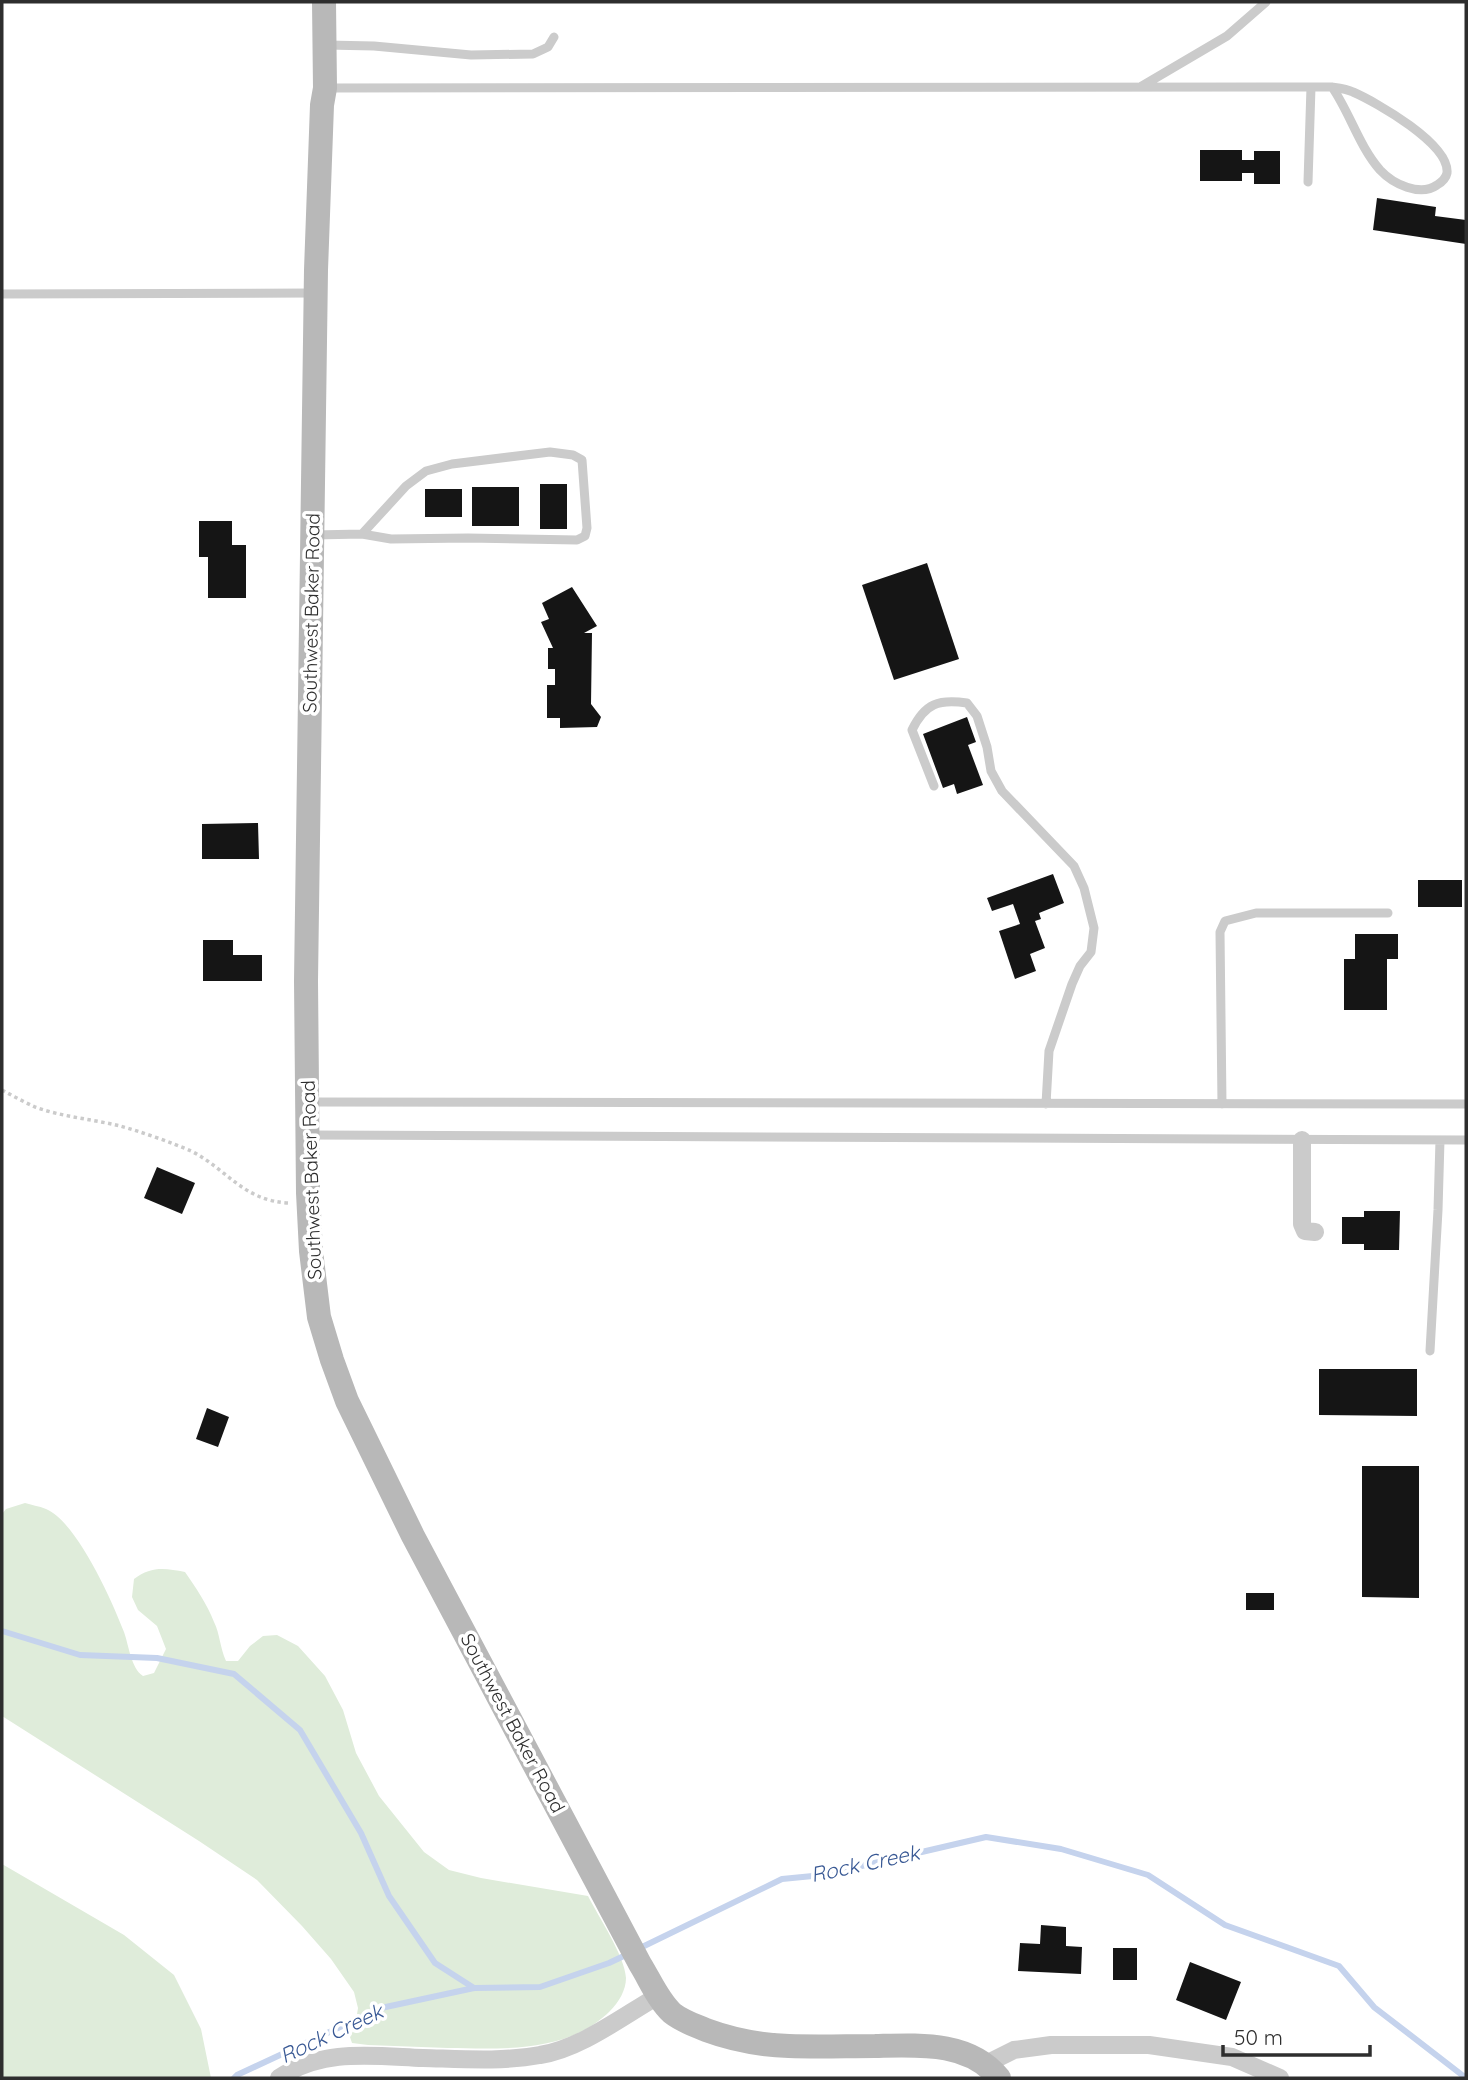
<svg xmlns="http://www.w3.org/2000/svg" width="1468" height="2080" viewBox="0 0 1468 2080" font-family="Quicksand,sans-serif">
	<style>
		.green { fill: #dfecda }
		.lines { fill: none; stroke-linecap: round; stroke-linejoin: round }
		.stream { stroke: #c5d3ed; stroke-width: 6 }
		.building { fill: #151515 }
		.path { stroke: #cbcbcb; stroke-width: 3.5; stroke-dasharray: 3.5 3.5; stroke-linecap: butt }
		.lane { stroke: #cbcbcb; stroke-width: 9 }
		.street { stroke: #cbcbcb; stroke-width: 18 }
		.secondary { stroke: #b8b8b8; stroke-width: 24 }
		.labels { text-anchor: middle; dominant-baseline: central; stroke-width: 7; stroke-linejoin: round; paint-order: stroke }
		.street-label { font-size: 19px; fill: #2e2e2e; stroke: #fff }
		.water-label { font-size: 21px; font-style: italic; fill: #385894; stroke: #fff }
	</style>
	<rect width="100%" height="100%" fill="#fff"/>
	<path class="green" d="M25,1503C31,1505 39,1506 46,1509C77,1522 112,1601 124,1632C129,1646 131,1668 143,1676L154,1673L166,1649L157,1626L138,1610L132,1597L134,1579C151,1566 165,1568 185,1572C196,1588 207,1604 214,1622C220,1634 220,1648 226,1661H238L250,1646L263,1636L277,1635L298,1646L325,1676L343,1710L356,1753L379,1796L424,1852L449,1870L481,1878L588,1896C598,1916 625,1956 626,1978C626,1990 619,2002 610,2011C568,2053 503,2049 448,2048C421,2047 395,2046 368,2045L352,2043L350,2037L355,2027L358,2008L354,1992L331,1959L302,1926L257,1880L199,1841L2,1716V1514L6,1509Z
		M2,1864L124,1935L174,1975L201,2029L211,2078H2Z"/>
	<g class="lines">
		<path class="stream" d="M2,1631L80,1655L157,1658L234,1674L300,1730L361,1833L389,1896L435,1963L474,1988
			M638,1949L782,1879L823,1875L986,1837L1061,1849L1148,1875L1225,1925L1339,1966L1374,2007L1466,2078
			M234,2078L237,2075L381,2008L474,1988L540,1987L609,1963L628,1954"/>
	</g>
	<path class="building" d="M1200,150H1242V160H1254V151H1280V184H1254V173H1242V181H1200Z
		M1377,198L1436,207L1435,216L1466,220V244L1373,230Z
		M540,484H567V529H540Z
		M472,487H519V526H472Z
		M425,489H462V517H425Z
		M199,521H232V545H246V598H208V557H199Z
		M927,563L959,659L894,680L862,585Z
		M572,587L597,626L584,633H592L591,704L601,717L597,727L560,728V718H547V685H555V669H548V648H553L541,622L549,619L542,603Z
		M967,717L976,742L968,745L983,785L957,794L954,784L943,788L923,734Z
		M258,823L259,859H202V824Z
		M1053,874L1064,903L1039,913L1041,919L1035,921L1045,948L1030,954L1036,971L1015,979L999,931L1020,924L1013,904L992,911L987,898Z
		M1418,880H1462V907H1418Z
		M1355,934H1398V959H1387V1010H1344V959H1355Z
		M203,940H233V955H262V981H203Z
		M157,1167L195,1183L182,1214L144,1198Z
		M1364,1211H1400L1399,1250H1364V1244H1342V1217H1364Z
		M1319,1369H1417V1416L1319,1415Z
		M207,1408L229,1417L218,1447L196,1439Z
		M1362,1466H1419V1598L1362,1597Z
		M1246,1593H1274V1610H1246Z
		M1041,1925L1066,1927V1946L1082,1947L1081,1974L1018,1971L1020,1943L1040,1944Z
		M1113,1948H1137V1980H1113Z
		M1190,1962L1241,1982L1226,2020L1176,2000Z"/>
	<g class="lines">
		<path class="path" d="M2,1090C13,1096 24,1102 35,1107C62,1117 92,1119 120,1126C139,1131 173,1143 191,1151C227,1169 243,1201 289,1203"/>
		<path class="lane" d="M326,45L374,46L471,55L533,54L548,47L554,37
			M1142,86L1227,36L1266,2
			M327,88L1332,87C1339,88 1347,89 1353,92C1376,102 1450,144 1447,173C1446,178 1442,182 1437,185C1420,197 1393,184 1380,170C1359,146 1350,113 1332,87
			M1308,182L1311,87
			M2,294L314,293
			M314,535L362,534L391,539L468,538L577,540L585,536L587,528L582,460L573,455L550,452L452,464L426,471L406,486L362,534
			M934,786L912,730C925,703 939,699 967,703L977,716L987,747L991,771L1002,791L1074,866L1084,888L1094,928L1091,952L1080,966L1072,984L1049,1051L1046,1104
			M309,1102L1466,1104
			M1222,1104L1220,932L1225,921L1256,913H1388
			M309,1135L1466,1140
			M1430,1351L1438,1210L1440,1140"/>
		<path class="street" d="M1302,1140V1224L1305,1231L1315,1232
			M986,2064L1014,2050L1051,2045H1149L1232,2057L1280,2078
			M279,2078C322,2048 373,2056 423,2058C462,2059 502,2062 540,2055C580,2049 623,2016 658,1996"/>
		<path class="secondary" d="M324,2L325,88L322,105L316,270L306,981L308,1193L311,1251L319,1317L332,1360L347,1401L413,1536L640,1964C650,1980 658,2000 672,2013C682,2021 694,2025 706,2030C733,2040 760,2045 789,2046C818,2047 846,2046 875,2046C918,2045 969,2041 999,2078"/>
	</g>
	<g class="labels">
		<g class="street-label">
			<text transform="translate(311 613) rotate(-89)">Southwest Baker Road</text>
			<text transform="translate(311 1180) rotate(-92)">Southwest Baker Road</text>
			<text transform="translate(513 1723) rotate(62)">Southwest Baker Road</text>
		</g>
		<g class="water-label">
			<text transform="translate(865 1863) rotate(-12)">Rock Creek</text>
			<text transform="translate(331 2033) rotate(-25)">Rock Creek</text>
		</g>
	</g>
	<rect width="1468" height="2080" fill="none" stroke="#2e2e2e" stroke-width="7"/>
	<path d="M1223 2045v10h147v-10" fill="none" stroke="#2e2e2e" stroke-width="3.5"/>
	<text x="1234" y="2045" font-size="21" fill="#2e2e2e" stroke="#ffffff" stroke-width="5" paint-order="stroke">50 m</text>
</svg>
